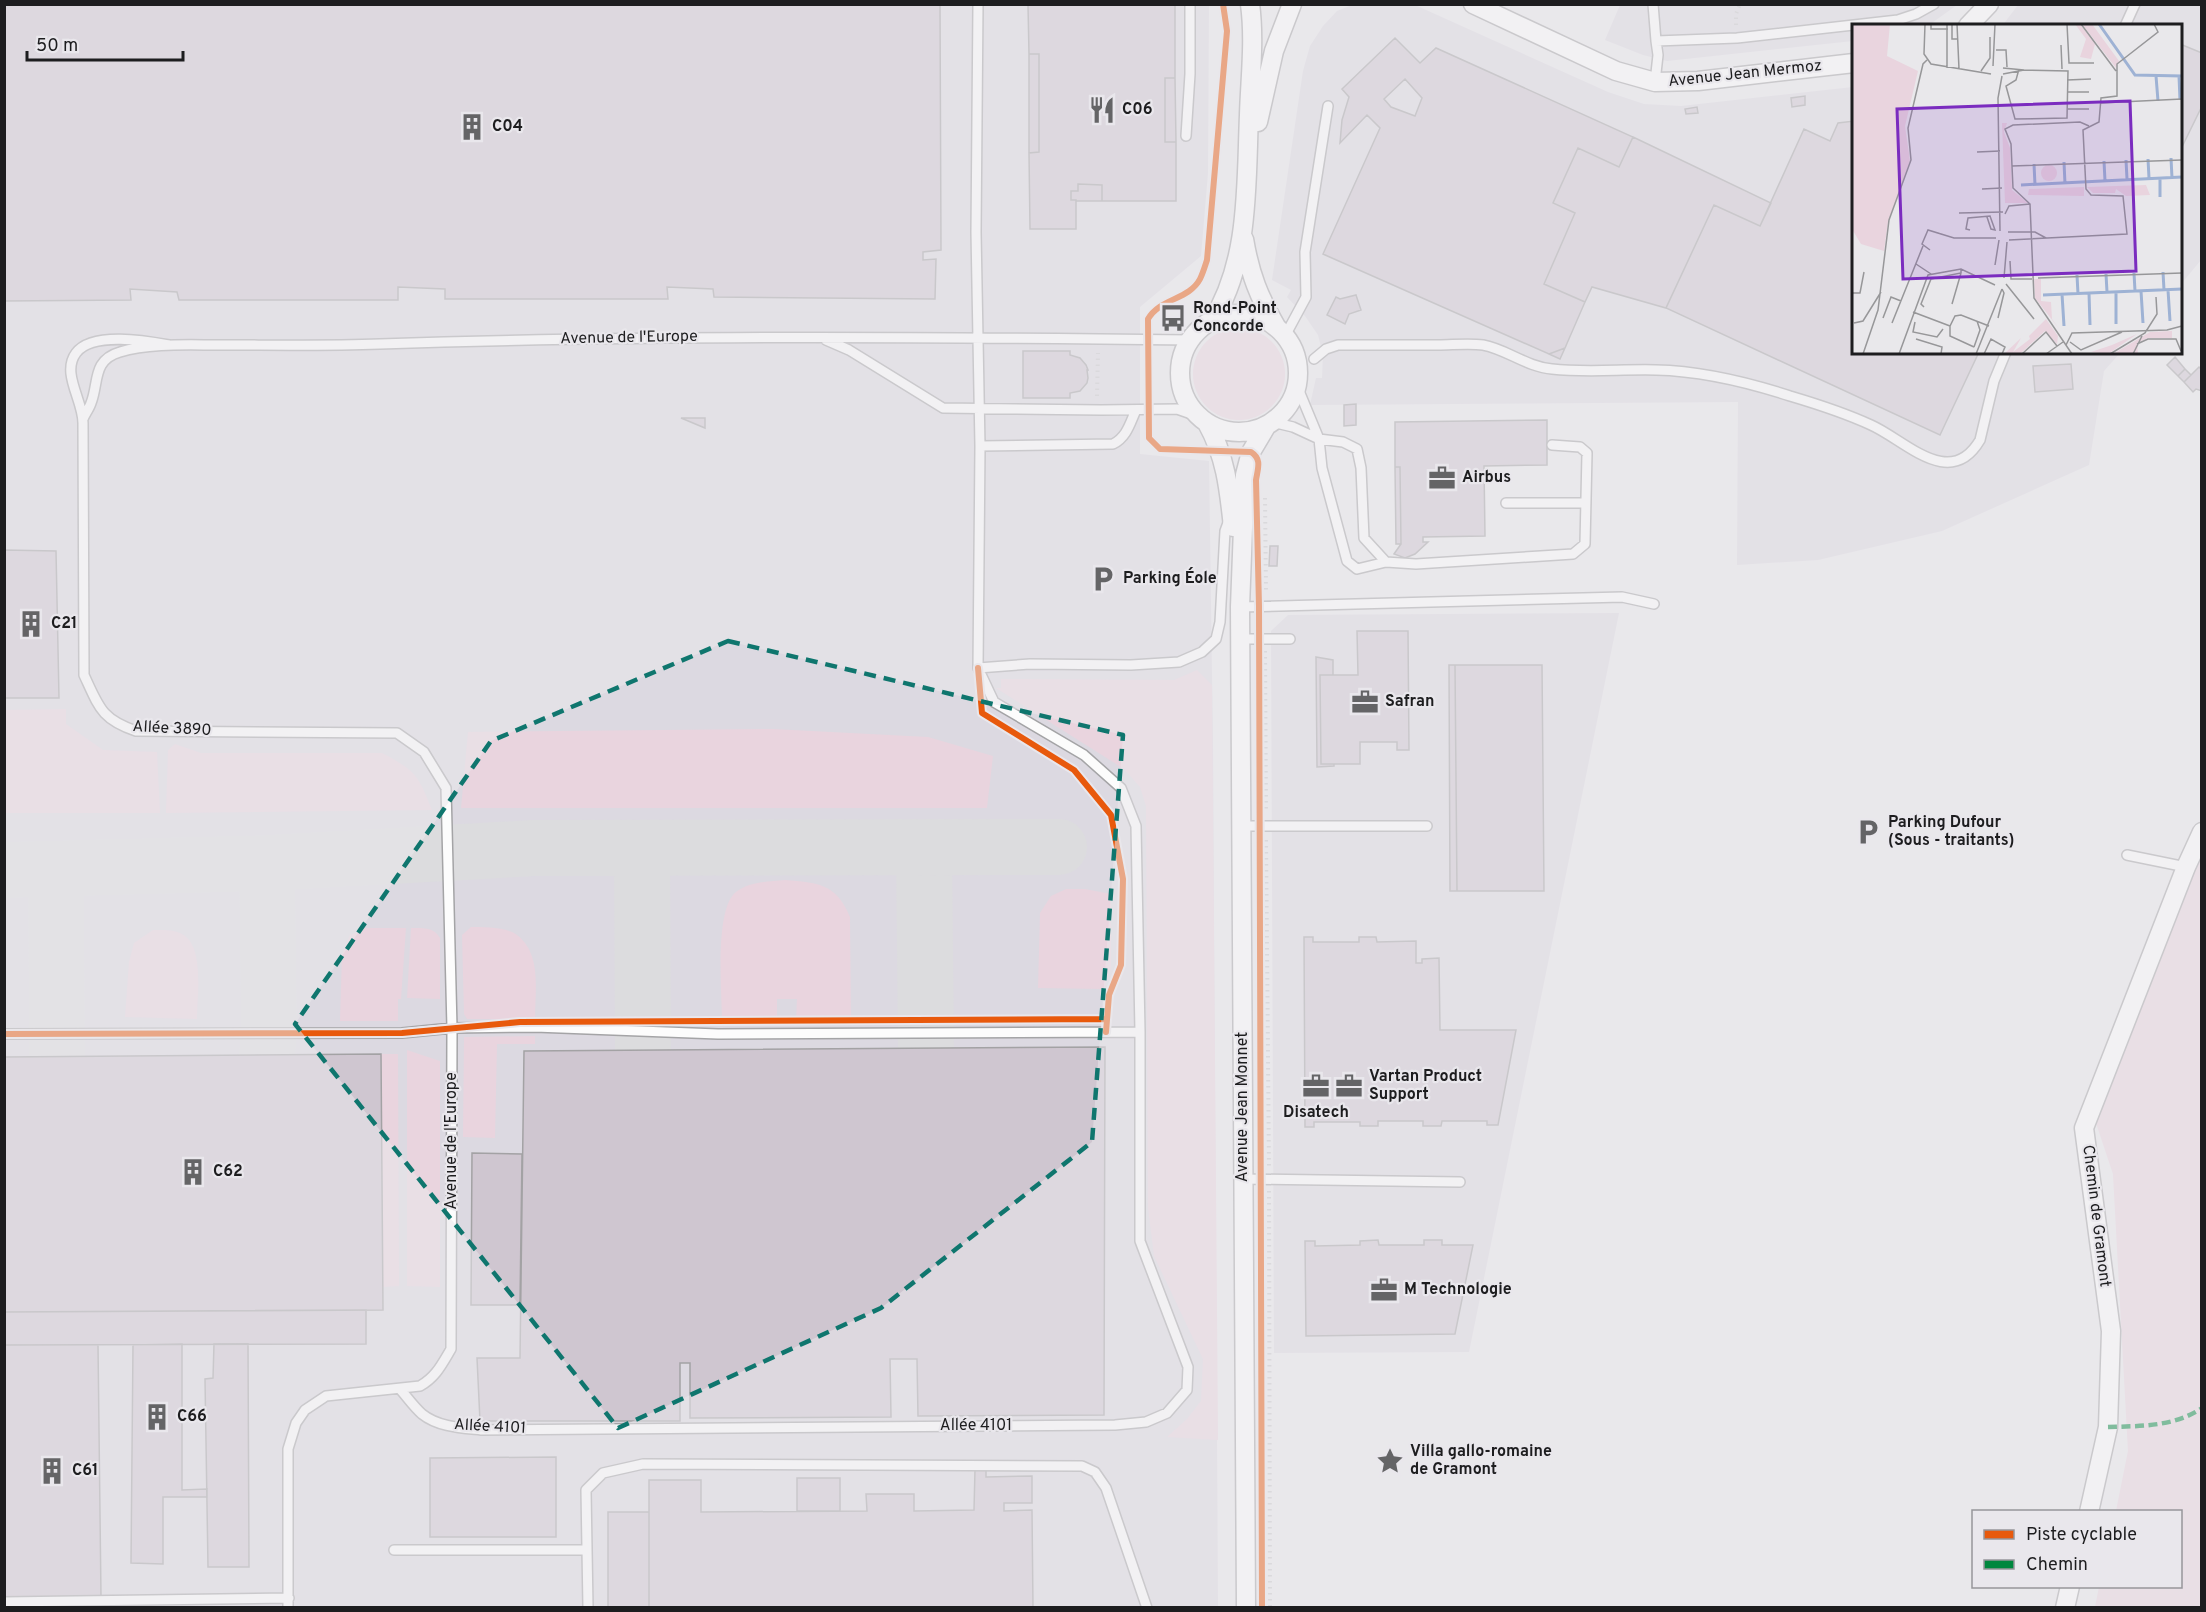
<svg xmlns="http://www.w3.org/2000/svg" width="2206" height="1612" viewBox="0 0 2206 1612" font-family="Overpass,sans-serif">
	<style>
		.built { fill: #dcd9e1 }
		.green { fill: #e9d4de }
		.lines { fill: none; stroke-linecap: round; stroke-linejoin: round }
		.taxiway { stroke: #dcdcde; stroke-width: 56 }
		.building { fill: #cfc6d0; stroke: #a3a2a4; stroke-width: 1.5; fill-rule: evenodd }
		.lane-casing { stroke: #a4a4a6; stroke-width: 12 }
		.street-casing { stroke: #a4a4a6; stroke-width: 21 }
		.path { stroke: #c8c8c9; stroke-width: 4; stroke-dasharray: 1.5 4.5; stroke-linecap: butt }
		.lane { stroke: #fcfcfc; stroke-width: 9 }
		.street { stroke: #fcfcfc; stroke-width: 18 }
		.quiet { stroke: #00873e; stroke-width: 4.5; stroke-dasharray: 9 4.5; stroke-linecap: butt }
		.cycleway-casing { stroke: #e9e7ec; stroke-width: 10 }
		.cycleway { stroke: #e8590c; stroke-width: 6 }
		.marked { fill: none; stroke: #0f766e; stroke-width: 4.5; stroke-dasharray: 12 8; stroke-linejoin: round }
		.labels { text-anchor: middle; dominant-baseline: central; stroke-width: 4.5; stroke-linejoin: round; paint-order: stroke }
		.street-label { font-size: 16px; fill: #1d1d1f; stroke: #e9e7ec }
		.poi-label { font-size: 16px; font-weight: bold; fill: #1d1d1f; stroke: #e9e7ec; text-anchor: start }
		.inset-river { fill: none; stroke: #9eb2d4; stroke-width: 3 }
		.inset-road { fill: none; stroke: #979799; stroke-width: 1.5 }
		.view { fill: #7b2cbf; fill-opacity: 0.15; stroke: #7b2cbf; stroke-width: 3 }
		.inset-edge { fill: none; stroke: #1d1d1f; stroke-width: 3 }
	</style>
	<rect width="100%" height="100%" fill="#e9e8eb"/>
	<path class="built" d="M5,5H1209L1208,173L1201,256L1140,307V454L1209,461L1213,745L1218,1607L5,1608Z
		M1352,5H1415L1608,92L1644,104L1681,106L1853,87L1854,352L2120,353L2104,371L2089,465L1942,531L1818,560L1737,565L1738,402L1310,405L1316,378H1322L1323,355L1318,335L1305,316L1287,297L1291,290L1272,280L1303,71L1310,46L1323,26L1337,11Z
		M1620,5H1957L1929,25L1854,26L1853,41L1667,61L1643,55L1605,40Z
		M2018,5H2201V260L2181,284L2180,26H2002Z
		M1619,613L1469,1352L1274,1353L1271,631L1288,615Z"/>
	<path class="green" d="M1193 374a46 46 0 1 1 92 0a46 46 0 1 1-92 0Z
		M1197,670L1212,685L1218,1440L1167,1437L1187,1419L1201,1401L1203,1359L1154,1256L1148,1208L1146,806L1140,787L1124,769L996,688H1001V679L1174,680Z
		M66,709V724L103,750L157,752L160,813H5V710Z
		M773,729L928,737L993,756L987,808H461L468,732Z
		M175,744L201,753H382C416,771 418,775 432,810L166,813L168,750Z
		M2201,848V1607H2095L2099,1587L2180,1586V1512L2116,1511L2128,1451L2113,1174L2094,1117Z
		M785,880C818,883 836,883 850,917L851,1022L796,1021L797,999H777V1022H722C722,994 714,909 736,892C750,881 768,882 785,880Z
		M1066,889H1085L1111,894V968L1104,989L1038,988L1040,913L1051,896Z
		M471,927C483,927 508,927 517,935C542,954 535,991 535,1019H467L464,1014L462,935Z
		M365,928H406L401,999H398V1021H340L342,954L350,935Z
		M411,928C423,928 434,927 440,938V999L407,998Z
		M153,930C164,930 176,929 185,936C204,950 197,997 197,1019L125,1017L129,962L134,943Z
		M535,1036V1044H497L495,1138L463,1137L464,1037Z
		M407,1050L440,1061V1287L407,1286Z
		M381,1054H398L399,1286L383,1287Z"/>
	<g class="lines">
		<path class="taxiway" d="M642,848L643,1050
			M924,848L926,1049
			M56,869L57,1057
			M4,870L267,863L534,848L1059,847
			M267,1055L269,1033L267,863"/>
	</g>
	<path class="building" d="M4,4H940L941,250L923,252V260L936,259L935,299L714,297L713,289L667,287L668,299H445V289L398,287V300H179L177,292L130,289L131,300L4,301Z
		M1175,4V78H1165V142H1176V201H1102V185L1078,184V191H1071V200H1076V229H1030L1029,153L1039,152V54H1029L1028,5Z
		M1395,38L1420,63L1436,48L1633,137L1619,167L1578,148L1553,203L1575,213L1544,284L1585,302L1565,348L1549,354L1323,254L1380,128L1367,115L1340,143L1342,120L1349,97L1342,89ZM1405,79L1422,98L1415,116L1391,107L1384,99Z
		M2180,44L2202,53V106L2180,151Z
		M1029,54H1039V152L1029,153Z
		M1165,78H1175L1176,142H1165Z
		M1805,96V105L1792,107L1791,98Z
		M1697,107L1698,113L1686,114L1685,109Z
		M1854,121V352H1979L1940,435L1666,308L1714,205L1760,226L1804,129L1830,141L1838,123Z
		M1633,137L1771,203L1760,226L1714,205L1666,308L1592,287L1585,302L1544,284L1575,213L1553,203L1578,148L1619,167Z
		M1078,184L1102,185V201H1076V229V200H1071V191H1078Z
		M1356,295L1361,310L1349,314L1345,324L1327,315L1336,297L1340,299Z
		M1565,348L1560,359L1549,354Z
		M1023,351H1070V355L1080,358L1086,365L1088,370H1087L1088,378L1087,383L1080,391L1070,393V398H1023Z
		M2175,357L2185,369L2178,376L2167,365Z
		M2071,364L2073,389L2035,392L2033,366Z
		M2199,367L2202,370V391L2196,389L2193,392L2184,382Z
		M2185,369L2191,375L2184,382L2178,376Z
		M1356,404V425L1344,426V405Z
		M681,418H705V428Z
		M1547,420V465L1484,466L1485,536L1423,537V542H1428L1415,554L1405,558L1394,554L1401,544L1400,467H1395V422Z
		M1395,467H1400L1401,544H1396Z
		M1270,546H1278L1277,566H1269Z
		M4,550L56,551L59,698H4Z
		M1357,631H1408L1409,750H1397V742H1360V764H1321L1320,675H1358Z
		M1316,657L1333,660V675H1320L1321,764H1334V766L1317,767Z
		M1449,665H1455L1457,891H1450Z
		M1455,665H1542L1544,891H1457Z
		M1304,937H1313V942H1359V937H1376L1377,942L1416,941V963H1422V959L1439,958L1440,1030H1516L1498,1125H1487V1121H1442L1441,1126H1423V1121H1378V1126H1360V1122H1314V1127H1305Z
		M1105,1047L1104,1415L918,1416L917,1359H890L891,1417L690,1418V1363H680V1421H480L477,1358H520L524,1051Z
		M381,1054L383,1310L4,1312V1057Z
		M472,1153L522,1154L520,1305H471Z
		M1378,1240L1379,1245H1424V1240H1442V1245H1473L1455,1334L1306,1336L1305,1241H1315V1246L1360,1245V1241Z
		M366,1310V1344L4,1345V1312Z
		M182,1344V1490L207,1489V1497H163V1564L131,1563L133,1345Z
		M214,1344H248L249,1567H208L205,1379L213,1378Z
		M4,1345H98L101,1597L4,1598Z
		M556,1457V1537H430V1458Z
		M975,1469H986V1477L1032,1476V1503H1004V1511L1032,1510L1033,1608H649V1480H701V1512L867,1511L866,1494H914V1511L974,1510Z
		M797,1478H840V1511H797Z
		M608,1512H649V1608H608Z"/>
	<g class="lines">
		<defs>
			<path id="lane" d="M1653,4L1656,41
				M2125,26L2135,4
				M1655,82L1658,55L1656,41L1737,38L1898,20L1916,14L1934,4
				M1186,136L1190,74V4
				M1285,336L1306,297L1305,252L1328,106
				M826,340L849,350L943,408L1101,410L1177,409L1200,417
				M169,345C147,341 92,331 76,353C61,373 83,400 83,423C84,507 84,591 84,675C99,707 101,719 136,731L397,733L424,752L446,788L452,1028L451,1349C442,1364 436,1377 420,1386L326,1396L305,1410L296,1423L288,1449V1608
				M1314,359L1326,349L1338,345C1371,345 1404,345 1438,345C1452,345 1469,343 1483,345C1506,349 1527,367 1552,369C1586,373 1622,369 1656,370C1701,371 1747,382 1790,396C1817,404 1845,413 1871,425C1905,440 1950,491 1980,440L1994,381L2006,352
				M83,419C85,414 89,409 91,403C99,383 92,360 120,352C149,343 188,345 218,345C272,345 326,346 380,344C650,335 920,337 1191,340
				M1272,422L1293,427L1319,439L1297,386
				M980,446L1113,444C1127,437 1130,423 1136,410
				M1506,503H1586
				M1386,562L1364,538L1361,468L1357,449L1343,442L1319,439L1322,468L1347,561L1357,569L1386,562L1416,564L1573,554L1585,544L1587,453L1580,447L1552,445
				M1240,607L1622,597L1654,604
				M1240,639H1290
				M978,668L1030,664L1131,665L1179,662L1202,652L1216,639L1220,622L1225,531L1229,520
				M1241,826H1427
				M2127,855L2186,867
				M4,1034L402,1033L452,1028L535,1027L718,1034L1140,1032
				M1243,1179L1460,1182
				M400,1389C407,1397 414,1407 422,1414C438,1427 462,1428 481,1430L1115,1425L1146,1422L1167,1413L1187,1390L1188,1367L1140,1241V1032L1136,826L1121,788L1084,755L994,702L978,668L980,446L976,232L978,4
				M394,1550H587
				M4,1602L289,1598
				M588,1608L586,1490L603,1473L643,1464L1082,1466L1095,1472L1106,1488L1147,1608"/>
			<path id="street" d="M1473,4L1616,71L1655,82L1698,81L1854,63
				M1968,26L1989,4
				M1258,122L1274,51L1292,4
				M1244,239C1250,275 1259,297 1277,328
				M1180 373a59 59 0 1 1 118 0a59 59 0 1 1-118 0Z
				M1212,321C1250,261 1246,184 1249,115C1250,79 1255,41 1250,4
				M1207,423C1226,457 1229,490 1233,527
				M2089,1512L2108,1427L2111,1331L2084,1128L2186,867L2202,832
				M1246,1608L1240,607L1245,475L1251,452L1267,425
				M2065,1608L2070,1586"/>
		</defs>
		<use href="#lane" class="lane-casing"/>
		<use href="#street" class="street-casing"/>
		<path class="path" d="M1736,25V14L1740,4
			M1097,396L1098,353
			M1265,498L1266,593
			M1265,651L1266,812
			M1266,840L1269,1166
			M1269,1191L1270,1608"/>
		<use href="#lane" class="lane"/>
		<use href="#street" class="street"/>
		<path class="quiet" d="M2108,1427C2140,1426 2174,1427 2202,1408"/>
		<defs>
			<path id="cycleway" d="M1223,4L1227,31L1207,260C1205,266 1203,273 1200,279C1189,300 1160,298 1148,319L1149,438L1160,449L1251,452C1262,459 1258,468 1256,480L1259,606L1262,1608
				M978,668L982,713L1074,770L1111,815L1123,879L1121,965L1109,995L1106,1032
				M4,1034L402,1033L520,1022L1107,1019"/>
		</defs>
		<use href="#cycleway" class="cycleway-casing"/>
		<use href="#cycleway" class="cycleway"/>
	</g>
	<path d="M0 0H2206V1612H0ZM728,641L1123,735L1092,1142L881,1308L618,1428L295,1024L491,741Z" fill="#e9e8eb" fill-opacity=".55" fill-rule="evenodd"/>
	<path class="marked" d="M728,641L1123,735L1092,1142L881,1308L618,1428L295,1024L491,741Z"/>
	<defs>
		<symbol id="restaurant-bare" viewBox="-9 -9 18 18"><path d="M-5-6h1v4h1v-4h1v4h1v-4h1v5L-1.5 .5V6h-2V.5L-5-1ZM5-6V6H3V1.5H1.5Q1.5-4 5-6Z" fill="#646466" stroke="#e9e7ec" stroke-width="2.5" paint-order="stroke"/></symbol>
		<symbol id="building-bare" viewBox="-9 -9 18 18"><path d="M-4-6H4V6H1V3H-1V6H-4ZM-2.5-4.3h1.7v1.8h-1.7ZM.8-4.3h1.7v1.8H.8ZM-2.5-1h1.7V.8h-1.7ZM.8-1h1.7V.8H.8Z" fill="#646466" stroke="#e9e7ec" stroke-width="2.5" paint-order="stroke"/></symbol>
		<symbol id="bus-bare" viewBox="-9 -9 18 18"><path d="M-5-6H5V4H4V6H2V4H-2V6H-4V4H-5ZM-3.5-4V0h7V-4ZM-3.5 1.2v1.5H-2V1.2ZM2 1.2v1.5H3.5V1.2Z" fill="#646466" stroke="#e9e7ec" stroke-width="2.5" paint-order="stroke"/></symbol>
		<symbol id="office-bare" viewBox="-9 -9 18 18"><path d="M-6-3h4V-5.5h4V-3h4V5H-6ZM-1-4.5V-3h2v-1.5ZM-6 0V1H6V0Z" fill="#646466" stroke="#e9e7ec" stroke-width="2.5" paint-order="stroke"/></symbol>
		<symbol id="parking-bare" viewBox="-9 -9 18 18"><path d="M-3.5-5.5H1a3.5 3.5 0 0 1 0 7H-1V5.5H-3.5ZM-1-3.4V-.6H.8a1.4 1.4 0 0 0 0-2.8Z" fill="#646466" stroke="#e9e7ec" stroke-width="2.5" paint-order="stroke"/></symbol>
		<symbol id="sight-bare" viewBox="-9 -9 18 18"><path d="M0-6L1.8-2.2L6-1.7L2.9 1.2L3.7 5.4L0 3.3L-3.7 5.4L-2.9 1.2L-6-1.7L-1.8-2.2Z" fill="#646466" stroke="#e9e7ec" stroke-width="2.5" paint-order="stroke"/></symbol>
	</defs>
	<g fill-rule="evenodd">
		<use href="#restaurant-bare" x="1083" y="91" width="38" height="38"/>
		<use href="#building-bare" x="453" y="108" width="38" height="38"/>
		<use href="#bus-bare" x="1154" y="299" width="38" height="38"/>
		<use href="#office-bare" x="1423" y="459" width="38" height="38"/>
		<use href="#parking-bare" x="1084" y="560" width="38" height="38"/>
		<use href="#building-bare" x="12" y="605" width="38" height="38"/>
		<use href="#office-bare" x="1346" y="683" width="38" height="38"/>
		<use href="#parking-bare" x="1849" y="813" width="38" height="38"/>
		<use href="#office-bare" x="1297" y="1067" width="38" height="38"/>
		<use href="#office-bare" x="1330" y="1067" width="38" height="38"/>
		<use href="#building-bare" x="174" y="1153" width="38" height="38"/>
		<use href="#office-bare" x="1365" y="1271" width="38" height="38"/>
		<use href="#building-bare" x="138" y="1398" width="38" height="38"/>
		<use href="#sight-bare" x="1371" y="1442" width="38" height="38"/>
		<use href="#building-bare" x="33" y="1452" width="38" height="38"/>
	</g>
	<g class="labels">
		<g class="street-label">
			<text transform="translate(1745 74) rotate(-6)">Avenue Jean Mermoz</text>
			<text transform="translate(629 338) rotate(-1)">Avenue de l'Europe</text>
			<text transform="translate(172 729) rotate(3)">Allée 3890</text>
			<text transform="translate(1243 1107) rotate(-90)">Avenue Jean Monnet</text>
			<text transform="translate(452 1141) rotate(-90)">Avenue de l'Europe</text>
			<text transform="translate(2096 1216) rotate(83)">Chemin de Gramont</text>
			<text x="976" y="1426">Allée 4101</text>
			<text transform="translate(490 1427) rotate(3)">Allée 4101</text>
		</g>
		<g class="poi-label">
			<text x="1122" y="110">C06</text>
			<text x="492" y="127">C04</text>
			<text x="1193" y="309">Rond-Point<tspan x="1193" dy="18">Concorde</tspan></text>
			<text x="1462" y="478">Airbus</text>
			<text x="1123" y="579">Parking Éole</text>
			<text x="51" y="624">C21</text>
			<text x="1385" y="702">Safran</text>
			<text x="1888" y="823">Parking Dufour<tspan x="1888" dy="18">(Sous - traitants)</tspan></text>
			<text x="1369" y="1077">Vartan Product<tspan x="1369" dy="18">Support</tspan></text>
			<text x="1316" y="1113" text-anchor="middle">Disatech</text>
			<text x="213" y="1172">C62</text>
			<text x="1404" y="1290">M Technologie</text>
			<text x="177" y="1417">C66</text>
			<text x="1410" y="1452">Villa gallo-romaine<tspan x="1410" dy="18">de Gramont</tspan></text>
			<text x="72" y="1471">C61</text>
		</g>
	</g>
	<g transform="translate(1852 24)">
		<rect width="330" height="330" fill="#e9e8eb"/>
		<path d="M0,0H38L35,32L66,47L53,102L58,137L36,198L32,227L9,220L0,205ZM223,0H228L243,20L239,35L228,33L234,15ZM230,0H240L267,37L264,44ZM150,99H155L152,108L158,124L160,166L176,179H153ZM189 149a8 8 0 1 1 16 0a8 8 0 1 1-16 0ZM294,161L298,171L274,172L264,165L263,169H241L235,163ZM232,163V172L176,171L177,165ZM182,255H189V277L199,278L200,295L208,306L183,274ZM194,295L206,312L205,320L193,307L168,330H152L169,314L161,328L178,315L177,312ZM320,307V314H296L285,319L286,330H261L298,308ZM285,310L256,330L239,328L260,321Z" fill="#e9d4de"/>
		<path class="inset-river" d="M247,0L283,51L330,52M304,52L306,77M327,52L328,76M319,134L320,154M296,135L297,154M274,136L275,155M252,137L253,157M212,138L213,160M182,140L183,161M308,154V173M169,161L330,153M311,248L312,266M282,249L283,267M254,250L255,268M225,251L226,270M316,266L318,297M289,267L291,299M264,268V300M237,269L238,301M210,270L212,302M191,271L330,265"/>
		<path class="inset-road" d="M73,0L72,30L79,40L139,50M79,0V5H96M100,0V15H105M105,0L107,45M215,0L217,39H242M229,0L264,47M209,21L210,45M144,26H154L155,43M141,42L143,0M95,44V0M151,44L172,46L151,50M167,45L164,56L154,62L163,95L215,94L216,47L172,46M129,47L138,34V13M215,56L239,55M215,68H237M248,79L330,75M216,85H237M125,128L148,127M160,142L330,136M130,165L150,164M107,189L151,188M153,190L157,182L178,180M118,206L114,205L116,194L138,192L143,206L139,205L135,193M148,207L146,74L150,52M156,208H183L194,214M157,216L275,210L271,172L239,171L234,165L231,106L247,98L249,74L265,72V40L306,8L302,0M78,226L70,220L76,206L102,214H144M158,237L159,255H180M64,240L79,250M143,241L147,216M152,254L155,218M186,254L330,249M154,260L182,295M0,269H8L12,248M100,280L109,249M72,283L69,280L79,255L109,249V245M61,288L98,302L103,292L109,291L137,302M31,294L39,273L49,277M146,294L152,269L150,265M63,298L61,308L85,313L91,305M2,299L11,297L29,268M40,299L71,222M98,302V312L122,323M64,315L90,323L89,330M218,318L229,326L270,308M285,320L296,315H324L329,327M214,321L220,309L315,306L330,302M122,323L128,306L125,297M11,330L26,286L37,196L59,136L56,104L71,40L75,36M47,330L76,251L109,245L143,261M124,330L150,265M132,330L139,315L153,323L150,330M170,330L194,308L205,322M194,330L211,318M220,330L182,274L178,180L161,164L159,120L153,105L161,101L228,98L237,102M258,330L293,309L305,290L304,273M281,330L290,312"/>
		<path class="view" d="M278,77L284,247L51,255L45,85Z"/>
		<rect width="330" height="330" class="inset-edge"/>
	</g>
	<rect width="2206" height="1612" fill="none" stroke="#1d1d1f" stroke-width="12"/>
	<rect x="1972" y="1510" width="210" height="78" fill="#e9e7ec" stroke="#97969a" stroke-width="1.5"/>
	<rect x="1984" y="1530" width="30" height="9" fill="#e8590c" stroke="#97969a" stroke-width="1.5"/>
	<text x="2026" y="1540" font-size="18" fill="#1d1d1f">Piste cyclable</text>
	<rect x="1984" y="1560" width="30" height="9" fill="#00873e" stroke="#97969a" stroke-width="1.5"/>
	<text x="2026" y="1570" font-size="18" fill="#1d1d1f">Chemin</text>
	<path d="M27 51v9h156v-9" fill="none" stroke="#1d1d1f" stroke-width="3"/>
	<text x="36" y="51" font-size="18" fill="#1d1d1f" stroke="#e9e7ec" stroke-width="4.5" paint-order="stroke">50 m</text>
</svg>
